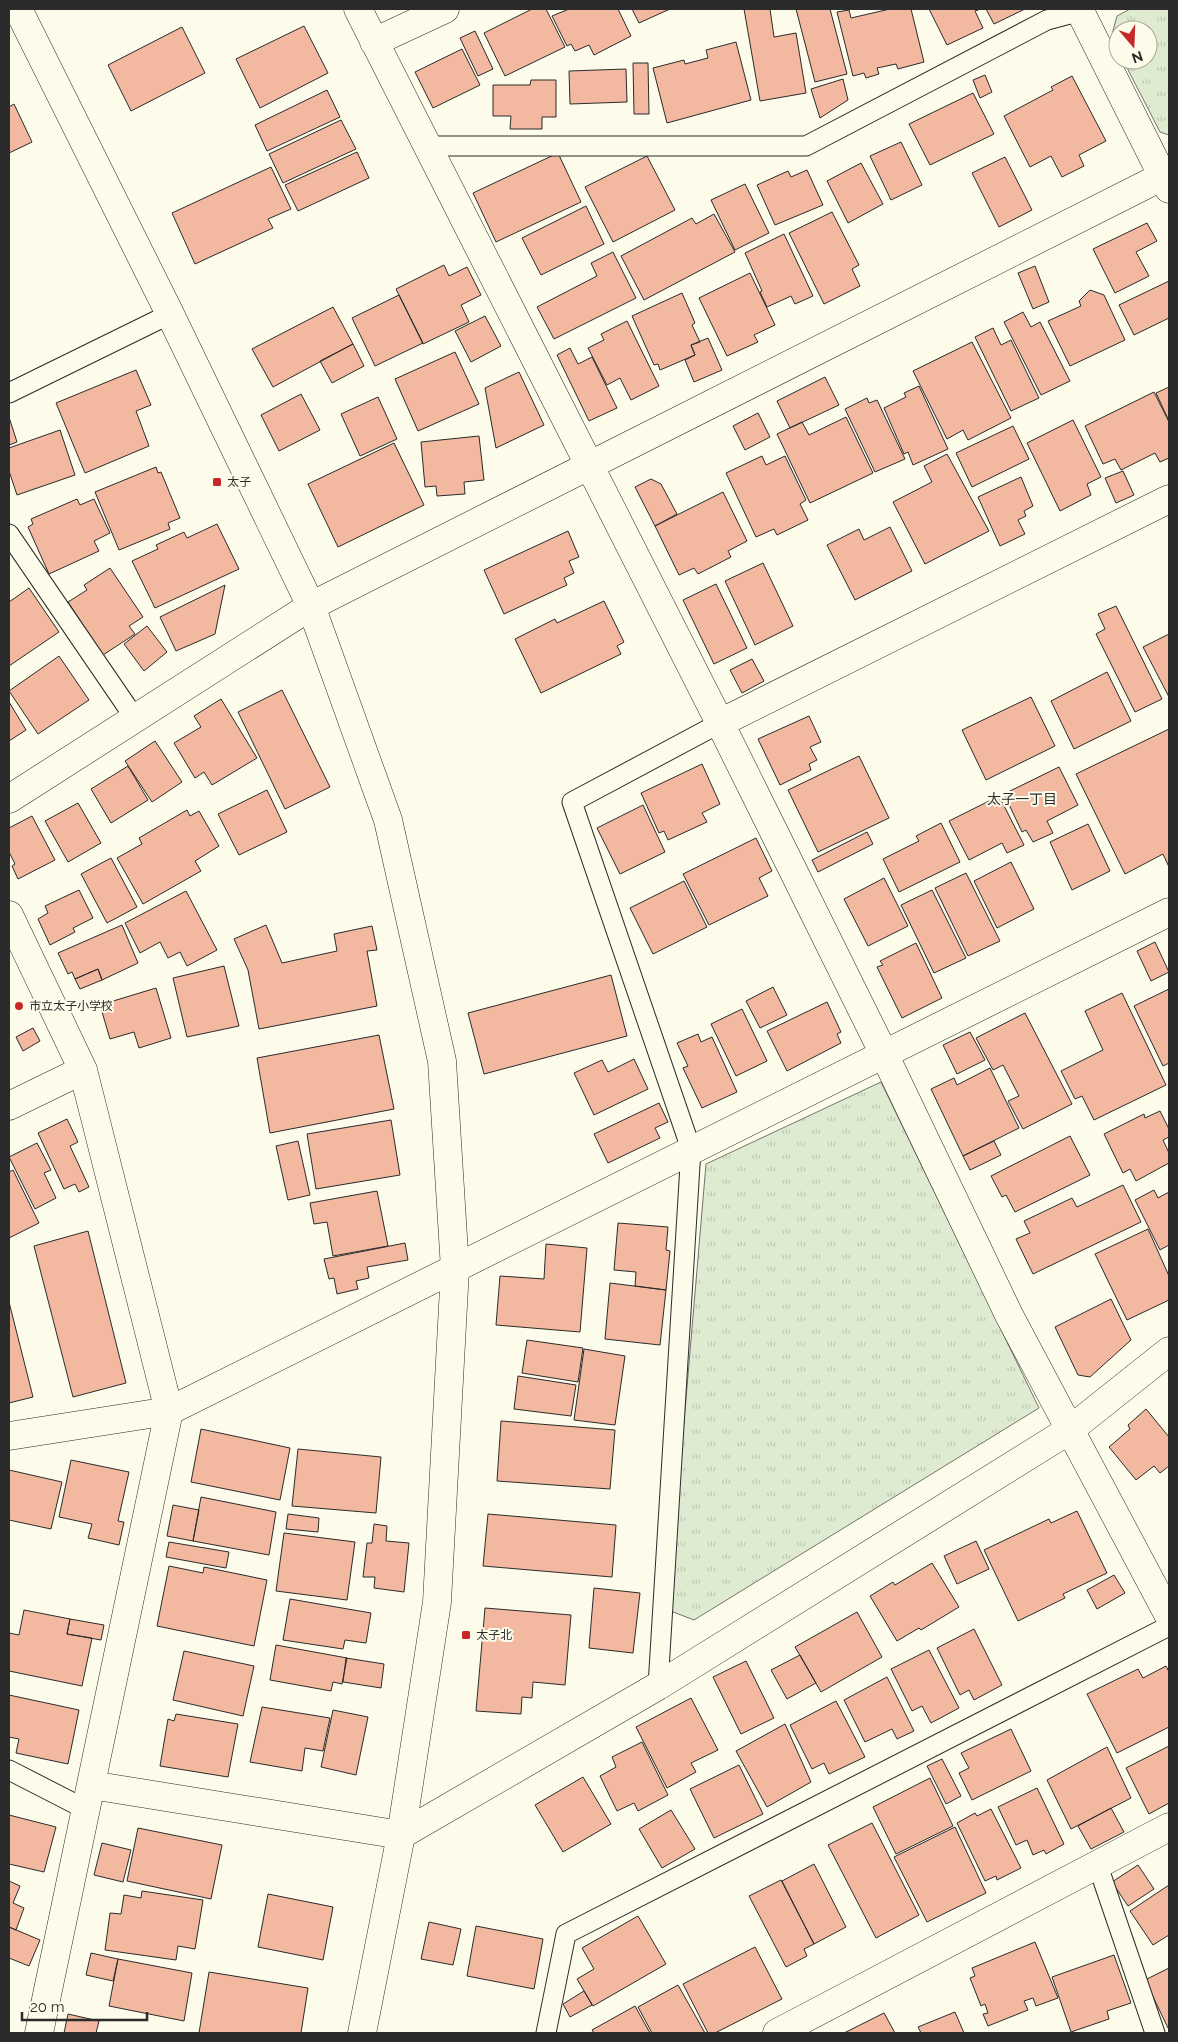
<svg xmlns="http://www.w3.org/2000/svg" width="1178" height="2042" viewBox="0 0 1178 2042" font-family="Raleway,'Noto Sans JP',sans-serif">
	<style>
		.park { fill: url(#park-tufts); stroke: #74746e }
		.building { fill: #f2b8a0; stroke: #2b2b2b }
		.lines { fill: none; stroke-linecap: round; stroke-linejoin: round }
		.lane-casing { stroke: #2b2b2b; stroke-width: 21 }
		.street-casing { stroke: #2b2b2b; stroke-width: 29 }
		.secondary-casing { stroke: #2b2b2b; stroke-width: 29 }
		.lane { stroke: #fdfbea; stroke-width: 19 }
		.street { stroke: #fdfbea; stroke-width: 28 }
		.secondary { stroke: #fdfbea; stroke-width: 28 }
		.poi-dot { fill: #c62828; stroke: #fdfbea; stroke-width: 2 }
		.labels { text-anchor: middle; dominant-baseline: central; stroke-width: 4; stroke-linejoin: round; paint-order: stroke }
		.poi-label { font-size: 12px; fill: #2b2b2b; stroke: #fdfbea; text-anchor: start }
		.neighbourhood-label { font-size: 14px; fill: #2b2b2b; stroke: #fdfbea }
	</style>
	<defs>
		<pattern id="park-tufts" width="24" height="20" patternUnits="userSpaceOnUse" patternTransform="scale(1.25)"><rect width="24" height="20" fill="#deebd1"/><path d="M3 7l-1-3M5 7V3M7 7l1-3M15 17l-1-3M17 17v-4M19 17l1-3" fill="none" stroke="#bfcab4"/></pattern>
	</defs>
	<rect width="100%" height="100%" fill="#fdfbea"/>
	<path class="park" d="M1130,9H1169V135L1160,132L1123,60H1148V30H1118V51L1111,38L1117,16Z
		M881,1082L1039,1408L694,1620L668,1610L706,1164Z"/>
	<path class="building" d="M532,9H546L565,47L505,76L484,33Z
		M569,9H618L631,36L594,55L589,45L575,51L571,44L567,46L552,16Z
		M632,9H670L639,23Z
		M744,9H770L774,37L796,33L806,93L760,101Z
		M796,9H830L847,74L815,82Z
		M890,9H911L924,62L898,69L896,64L877,68L879,74L866,78L864,73L853,76L837,12L849,10L851,18Z
		M929,9H981L975,11L983,28L947,45Z
		M986,9H1025L994,24Z
		M304,26L328,73L260,108L236,59Z
		M182,27L205,73L131,111L108,65Z
		M475,31L493,69L478,76L460,38Z
		M736,42L751,100L667,123L653,68L684,60L685,64L708,58L706,50Z
		M462,49L480,85L433,108L415,72Z
		M633,63H648L649,114H634Z
		M626,69L627,102L570,104L569,71Z
		M985,75L992,92L980,98L973,80Z
		M1072,76L1106,141L1079,155L1084,166L1062,177L1051,156L1030,167L1004,116L1053,90L1051,87Z
		M843,79L848,100L820,118L811,89Z
		M531,80H556V117H542V129H510L511,116H493V85H530Z
		M327,90L340,117L267,151L255,125Z
		M973,93L994,134L930,165L909,124Z
		M14,104L32,142L9,153V107Z
		M341,120L356,149L283,183L269,154Z
		M901,142L922,185L891,200L870,156Z
		M357,152L369,178L298,211L285,185Z
		M558,153L581,202L496,242L473,193Z
		M647,156L675,210L613,242L585,187Z
		M1005,157L1032,210L999,227L972,173Z
		M861,163L883,204L848,223L827,181Z
		M271,167L291,209L268,219L273,228L195,264L172,213Z
		M807,170L823,205L775,225L757,185L788,171L791,177Z
		M745,184L769,233L735,250L711,200Z
		M586,206L604,244L541,275L522,238Z
		M832,212L859,265L852,269L860,286L824,304L789,233Z
		M714,214L735,252L644,300L621,256L692,218L696,224Z
		M1147,223L1157,241L1136,252L1149,276L1115,293L1093,249Z
		M784,234L813,296L795,304L791,296L767,307L760,292L762,291L745,253Z
		M613,252L636,298L554,339L537,307L597,276L591,263Z
		M444,265L449,276L467,267L481,295L461,305L469,322L423,344L396,289Z
		M1035,266L1049,302L1033,309L1018,273Z
		M750,273L775,325L754,335L758,342L727,356L699,298Z
		M1169,281V318L1134,335L1119,305Z
		M1090,290L1104,295L1125,340L1070,366L1048,321L1081,306L1079,301Z
		M682,293L695,323L692,325L700,342L691,345L695,355L660,370L658,364L654,365L632,316Z
		M399,295L423,343L375,366L352,318Z
		M333,307L353,344L273,387L252,349Z
		M1023,312L1031,327L1040,322L1070,381L1041,395L1004,322Z
		M485,316L501,346L471,362L455,331Z
		M627,321L659,386L631,400L620,378L607,385L588,348L604,340L601,334Z
		M993,328L1001,345L1011,340L1039,398L1011,411L975,337Z
		M708,338L722,370L694,382L685,360L695,355L691,345Z
		M972,342L1011,418L968,440L963,430L947,439L913,371Z
		M353,344L364,366L332,383L320,361Z
		M570,348L578,364L592,357L617,408L589,421L557,355Z
		M455,352L479,404L418,431L395,379Z
		M136,370L151,405L136,411L149,446L85,473L56,403Z
		M519,372L544,425L496,448L485,388Z
		M825,377L839,405L790,428L777,401Z
		M919,386L948,449L913,465L908,452L904,454L884,408L906,397L904,393Z
		M1169,387V421L1156,393Z
		M1154,392L1169,422V458L1160,462L1155,453L1121,470L1115,459L1103,464L1085,426Z
		M301,394L320,430L279,451L261,415Z
		M378,397L397,439L360,456L341,414Z
		M867,398L869,403L877,400L905,459L875,472L845,409Z
		M758,413L770,437L745,450L733,426Z
		M9,417L17,442L9,445Z
		M846,417L873,473L810,503L777,434L802,422L809,435Z
		M1073,420L1101,477L1087,484L1091,495L1060,511L1027,443Z
		M1013,426L1029,459L972,487L956,453Z
		M60,430L75,475L17,495L9,471V448Z
		M479,436L484,480L464,482L465,494L437,496L436,486L425,487L421,442Z
		M394,443L424,505L338,547L308,484Z
		M947,454L989,531L925,564L893,502L932,482L924,466Z
		M762,456L766,465L785,456L806,500L800,504L808,520L777,535L774,529L756,537L726,473Z
		M156,467L158,473L161,472L180,518L168,523L170,529L119,550L95,492Z
		M1123,471L1134,495L1116,503L1105,478Z
		M1021,477L1033,506L1024,511L1026,516L1018,520L1025,534L1000,546L978,497Z
		M651,479L661,484L677,514L655,526L635,487Z
		M723,492L747,541L728,551L731,557L698,574L694,568L679,575L655,526Z
		M77,499L80,505L94,499L110,533L94,541L99,551L49,574L28,527L33,524L31,519Z
		M217,524L239,569L155,608L132,561L158,549L156,545L184,532L187,538Z
		M890,527L912,571L855,600L827,545L859,529L864,540Z
		M568,531L579,557L569,561L574,573L564,578L567,585L504,614L484,570Z
		M763,563L793,626L755,645L725,581Z
		M110,568L143,617L129,626L135,634L103,655L68,602L87,590L84,585Z
		M716,584L747,648L714,664L683,600Z
		M225,585L215,634L176,651L160,617Z
		M29,588L59,632L9,666V602Z
		M604,601L624,642L617,646L621,654L541,693L515,639L555,619L557,623Z
		M1116,606L1162,699L1135,712L1096,634L1105,629L1098,614Z
		M147,626L167,652L144,671L124,644Z
		M1169,634V697L1143,647Z
		M59,656L89,700L38,734L9,691Z
		M752,659L764,681L742,693L730,670Z
		M1107,672L1131,721L1074,749L1051,701Z
		M282,690L330,787L285,809L238,712Z
		M1031,697L1055,746L986,780L962,730Z
		M221,699L257,758L212,785L204,772L195,778L174,743L201,727L194,716Z
		M9,702L26,730L9,741Z
		M809,716L821,742L810,747L817,760L809,764L811,770L780,785L758,739Z
		M1169,729V867L1163,854L1125,874L1076,774Z
		M155,741L182,782L152,802L125,761Z
		M859,756L889,818L818,852L788,790Z
		M702,764L720,804L702,813L707,822L668,840L664,831L659,833L641,793Z
		M128,766L148,800L111,823L91,789Z
		M1059,767L1078,805L1047,821L1053,833L1033,842L1026,830L1022,832L1004,794Z
		M267,790L287,832L239,855L218,814Z
		M999,796L1024,845L1007,853L1002,843L969,860L949,821Z
		M78,803L101,843L68,862L45,821Z
		M643,805L665,852L620,874L597,828Z
		M187,810L190,816L199,811L219,846L195,861L201,871L143,904L117,858L142,844L139,838Z
		M32,816L55,860L18,879L12,866L15,864L9,852V828Z
		M941,823L960,862L899,892L883,859L919,841L916,836Z
		M1088,824L1110,871L1072,890L1050,842Z
		M867,832L873,844L818,872L812,860Z
		M756,838L772,871L759,878L768,896L709,925L683,874Z
		M111,858L137,907L107,923L81,874Z
		M1011,862L1034,909L997,928L974,881Z
		M966,873L1000,941L968,956L935,888Z
		M884,878L908,926L868,946L844,899Z
		M684,881L707,927L653,954L630,908Z
		M79,890L93,918L73,928L75,932L50,945L38,919L48,913L45,906Z
		M932,890L966,958L934,973L901,905Z
		M186,891L217,950L187,966L180,952L168,958L160,942L140,953L125,923Z
		M122,925L138,963L102,980L98,969L75,979L72,972L68,974L58,953Z
		M266,925L282,963L337,951L334,934L372,926L377,950L367,951L377,1006L259,1029L248,970L234,939Z
		M1155,942L1169,972L1151,981L1137,951Z
		M916,943L942,998L902,1018L877,967L883,965L880,961Z
		M224,966L239,1026L187,1037L173,978Z
		M98,969L102,980L80,989L75,979Z
		M611,975L627,1036L484,1074L468,1013Z
		M773,987L787,1015L760,1028L746,1001Z
		M156,988L171,1038L139,1048L134,1032L110,1039L100,1005Z
		M1169,989V1063L1163,1066L1134,1006Z
		M1122,993L1166,1085L1094,1120L1082,1096L1075,1099L1061,1071L1103,1050L1085,1011Z
		M827,1002L841,1032L837,1034L841,1043L787,1071L767,1031Z
		M742,1009L767,1061L736,1076L711,1024Z
		M1025,1013L1072,1104L1023,1129L1008,1101L1019,1096L1003,1065L993,1070L976,1038Z
		M33,1028L40,1041L23,1051L16,1037Z
		M970,1032L985,1060L957,1074L943,1045Z
		M698,1034L701,1042L712,1037L737,1092L702,1108L683,1068L688,1066L677,1043Z
		M379,1035L394,1109L270,1133L257,1058Z
		M634,1059L648,1089L594,1115L574,1073L602,1060L608,1072Z
		M990,1068L1019,1128L963,1156L931,1089L954,1078L957,1085Z
		M659,1103L668,1122L655,1128L660,1138L608,1163L594,1134Z
		M1160,1111L1169,1129V1137L1163,1140L1169,1153V1163L1136,1181L1130,1169L1123,1173L1104,1134L1144,1114L1145,1118Z
		M67,1119L78,1142L70,1146L89,1187L79,1192L75,1184L64,1189L38,1133Z
		M391,1120L400,1175L316,1189L307,1134Z
		M1070,1136L1090,1175L1015,1212L1006,1195L1002,1197L991,1176Z
		M298,1141L310,1195L288,1200L276,1146Z
		M994,1141L1001,1155L970,1170L963,1156Z
		M37,1143L51,1170L44,1173L56,1198L35,1209L9,1157Z
		M13,1170L39,1223L9,1238V1172Z
		M1123,1185L1141,1222L1033,1274L1016,1239L1030,1233L1024,1221L1072,1198L1077,1207Z
		M1154,1190L1158,1198L1169,1192V1245L1160,1250L1135,1200Z
		M377,1191L388,1246L333,1256L327,1222L314,1224L310,1203Z
		M618,1223L668,1227L666,1250L670,1251L666,1290L635,1286L636,1272L614,1270Z
		M1148,1229L1169,1276V1300L1127,1320L1095,1254Z
		M88,1231L126,1383L73,1397L34,1246Z
		M405,1243L408,1260L367,1267L369,1278L356,1281L358,1289L337,1294L334,1278L329,1279L324,1259Z
		M546,1244L587,1248L580,1332L496,1325L500,1276L544,1279Z
		M610,1283L666,1290L660,1345L605,1339Z
		M1111,1299L1131,1340L1090,1377L1078,1375L1055,1327Z
		M9,1302L33,1397L9,1403Z
		M527,1340L583,1348L578,1382L522,1373Z
		M584,1349L625,1356L615,1425L574,1420Z
		M518,1376L576,1385L571,1416L514,1409Z
		M1146,1409L1169,1437V1466L1160,1473L1154,1466L1136,1480L1109,1447L1130,1429L1128,1425Z
		M501,1421L615,1430L610,1489L497,1481Z
		M201,1429L290,1448L280,1500L191,1482Z
		M298,1449L381,1457L376,1513L292,1506Z
		M71,1460L129,1472L118,1521L124,1522L119,1545L88,1538L92,1524L59,1517Z
		M9,1470L62,1482L51,1529L9,1520Z
		M201,1497L276,1512L269,1555L193,1541Z
		M173,1505L199,1510L193,1541L167,1536Z
		M1077,1511L1107,1573L1063,1594L1065,1598L1018,1621L984,1550L1049,1519L1051,1523Z
		M288,1514L319,1518L318,1532L286,1529Z
		M488,1514L616,1525L612,1577L483,1566Z
		M374,1524L387,1526L386,1541L409,1543L404,1592L374,1588L375,1577H363L367,1543H372Z
		M284,1533L355,1542L347,1600L276,1591Z
		M976,1541L989,1569L957,1584L944,1556Z
		M169,1542L229,1552L226,1568L166,1557Z
		M932,1563L959,1607L921,1630L919,1628L897,1641L870,1596L893,1582L895,1585Z
		M169,1566L203,1573L204,1567L267,1580L254,1646L157,1626Z
		M1114,1575L1125,1593L1097,1609L1087,1590Z
		M594,1588L640,1593L633,1653L589,1648Z
		M290,1599L371,1613L366,1643L345,1640L343,1649L283,1640Z
		M485,1608L571,1615L565,1685L533,1682L532,1698L522,1697L521,1714L476,1711Z
		M24,1610L70,1619L67,1634L92,1638L82,1686L9,1671V1633L19,1635Z
		M857,1612L882,1657L821,1692L795,1647Z
		M70,1619L104,1625L101,1640L67,1634Z
		M974,1629L1002,1685L974,1700L969,1690L960,1695L937,1648Z
		M276,1645L347,1658L342,1684L333,1682L331,1691L270,1680Z
		M929,1650L959,1708L931,1723L922,1706L912,1711L891,1669Z
		M184,1651L254,1666L243,1716L173,1700Z
		M800,1655L816,1683L787,1699L771,1670Z
		M346,1658L384,1664L381,1688L343,1682Z
		M746,1661L774,1718L741,1734L713,1677Z
		M1166,1666L1169,1672V1727L1117,1753L1087,1694L1138,1669L1143,1678Z
		M887,1677L914,1731L897,1739L892,1729L865,1742L844,1700Z
		M9,1695L79,1710L68,1764L16,1753L19,1739L9,1737Z
		M691,1698L718,1750L691,1763L696,1772L667,1788L636,1727Z
		M836,1701L865,1757L829,1774L824,1763L812,1769L790,1725Z
		M262,1707L330,1718L323,1751L305,1748L302,1771L250,1762Z
		M333,1710L368,1717L356,1775L321,1767Z
		M176,1714L238,1724L228,1777L160,1766L168,1719L174,1721Z
		M785,1724L811,1782L767,1807L736,1751Z
		M1011,1729L1031,1771L972,1800L959,1773L969,1768L961,1753Z
		M642,1742L668,1795L638,1811L634,1803L617,1811L600,1776L616,1767L612,1757Z
		M1169,1746V1803L1149,1814L1126,1768Z
		M1107,1747L1131,1798L1071,1829L1047,1780Z
		M942,1759L961,1796L946,1804L927,1766Z
		M739,1765L763,1814L714,1838L690,1789Z
		M583,1777L611,1824L563,1852L535,1805Z
		M930,1778L953,1826L896,1854L873,1807Z
		M1037,1788L1064,1844L1046,1854L1044,1850L1033,1855L1027,1840L1016,1845L998,1807Z
		M1111,1808L1124,1832L1091,1849L1078,1826Z
		M991,1809L1021,1868L997,1880L996,1876L985,1881L957,1823L975,1813L977,1816Z
		M671,1810L695,1849L662,1868L639,1829Z
		M9,1815L56,1827L44,1872L9,1864Z
		M872,1823L919,1915L876,1938L828,1845Z
		M955,1827L986,1893L927,1922L894,1857Z
		M138,1828L222,1845L211,1899L127,1881Z
		M102,1843L131,1850L123,1882L94,1875Z
		M814,1864L846,1927L814,1944L782,1881Z
		M1138,1865L1154,1889L1128,1906L1112,1882Z
		M781,1880L814,1944L804,1949L807,1956L786,1967L749,1896Z
		M9,1881L20,1886L13,1903L24,1908L16,1930L9,1927Z
		M1169,1885V1935L1153,1945L1130,1911Z
		M142,1891L203,1900L195,1949L178,1946L176,1960L105,1950L110,1913L121,1914L124,1895L141,1898Z
		M268,1894L333,1907L323,1960L258,1947Z
		M638,1916L666,1964L593,2006L577,1979L594,1969L582,1948Z
		M429,1922L461,1929L453,1965L421,1959Z
		M476,1926L543,1939L534,1989L467,1976Z
		M9,1927L40,1940L29,1966L9,1958Z
		M1035,1942L1058,1998L1036,2006L1033,1998L1024,2001L1028,2010L988,2026L983,2014L988,2013L985,2004L981,2006L970,1978L975,1976L972,1968Z
		M755,1947L782,1999L715,2033H708L683,1984Z
		M91,1953L118,1959L113,1981L86,1975Z
		M1114,1955L1131,2003L1107,2011L1109,2019L1071,2032L1052,1977Z
		M118,1959L192,1973L184,2021L109,2006Z
		M1169,1968V2027L1168,2028L1145,1980Z
		M209,1972L308,1988L301,2033H199Z
		M678,1985L705,2033H652L638,2007Z
		M584,1991L592,2005L570,2017L563,2004Z
		M635,2006L650,2033H594L592,2030Z
		M955,2012L964,2033H921L918,2027Z
		M884,2013L895,2033H844Z
		M68,2014L99,2021L96,2033H64Z"/>
	<g class="lines">
		<defs>
			<path id="lane" d="M427,146H806L1047,20L1081,11
				M9,393L170,314
				M9,534L134,717
				M658,1686L691,1149L572,802L720,723
				M9,1770L87,1810
				M1098,1866L1155,2033
				M546,2033L566,1934L1169,1626"/>
			<path id="street" d="M358,9L720,723L884,1054L1009,1315L1169,1616
				M1079,9L1169,189
				M374,42L445,9
				M720,723L1169,499
				M9,799L311,606L1169,173
				M9,915L83,1070L169,1411L39,2033
				M9,1106L83,1070
				M9,1436L169,1411L1169,912
				M91,1785L401,1835L658,1686L1071,1429L1169,1351
				M777,2033L1169,1827"/>
			<path id="secondary" d="M18,9L170,314L311,606L388,820L442,1061L455,1269L437,1602L401,1835L362,2033"/>
		</defs>
		<use href="#lane" class="lane-casing"/>
		<use href="#street" class="street-casing"/>
		<use href="#secondary" class="secondary-casing"/>
		<use href="#lane" class="lane"/>
		<use href="#street" class="street"/>
		<use href="#secondary" class="secondary"/>
	</g>
	<g class="poi-dot">
		<rect x="212" y="477" width="10" height="10" rx="2.5"/>
		<circle cx="19" cy="1006" r="5"/>
		<rect x="461" y="1630" width="10" height="10" rx="2.5"/>
	</g>
	<g class="labels">
		<g class="poi-label">
			<text x="227" y="482">太子</text>
			<text x="29" y="1006">市立太子小学校</text>
			<text x="476" y="1635">太子北</text>
		</g>
		<g class="neighbourhood-label">
			<text x="1022" y="799">太子一丁目</text>
		</g>
	</g>
	<rect width="1178" height="2042" fill="none" stroke="#2b2b2b" stroke-width="20"/>
	<g transform="translate(1133 45) rotate(161)"><circle r="24" fill="#fdfbea" stroke="#a9a89e"/>
	<path d="M0-4L9 19L0 12L-9 19Z" fill="#c62828"/>
	<text y="-8" font-size="14" font-weight="bold" text-anchor="middle" fill="#2b2b2b">N</text>
	</g>
	<path d="M22 2012v8h125v-8" fill="none" stroke="#2b2b2b" stroke-width="2.5"/>
	<text x="30" y="2012" font-size="15" fill="#2b2b2b" stroke="#fdfbea" stroke-width="4" paint-order="stroke">20 m</text>
</svg>
